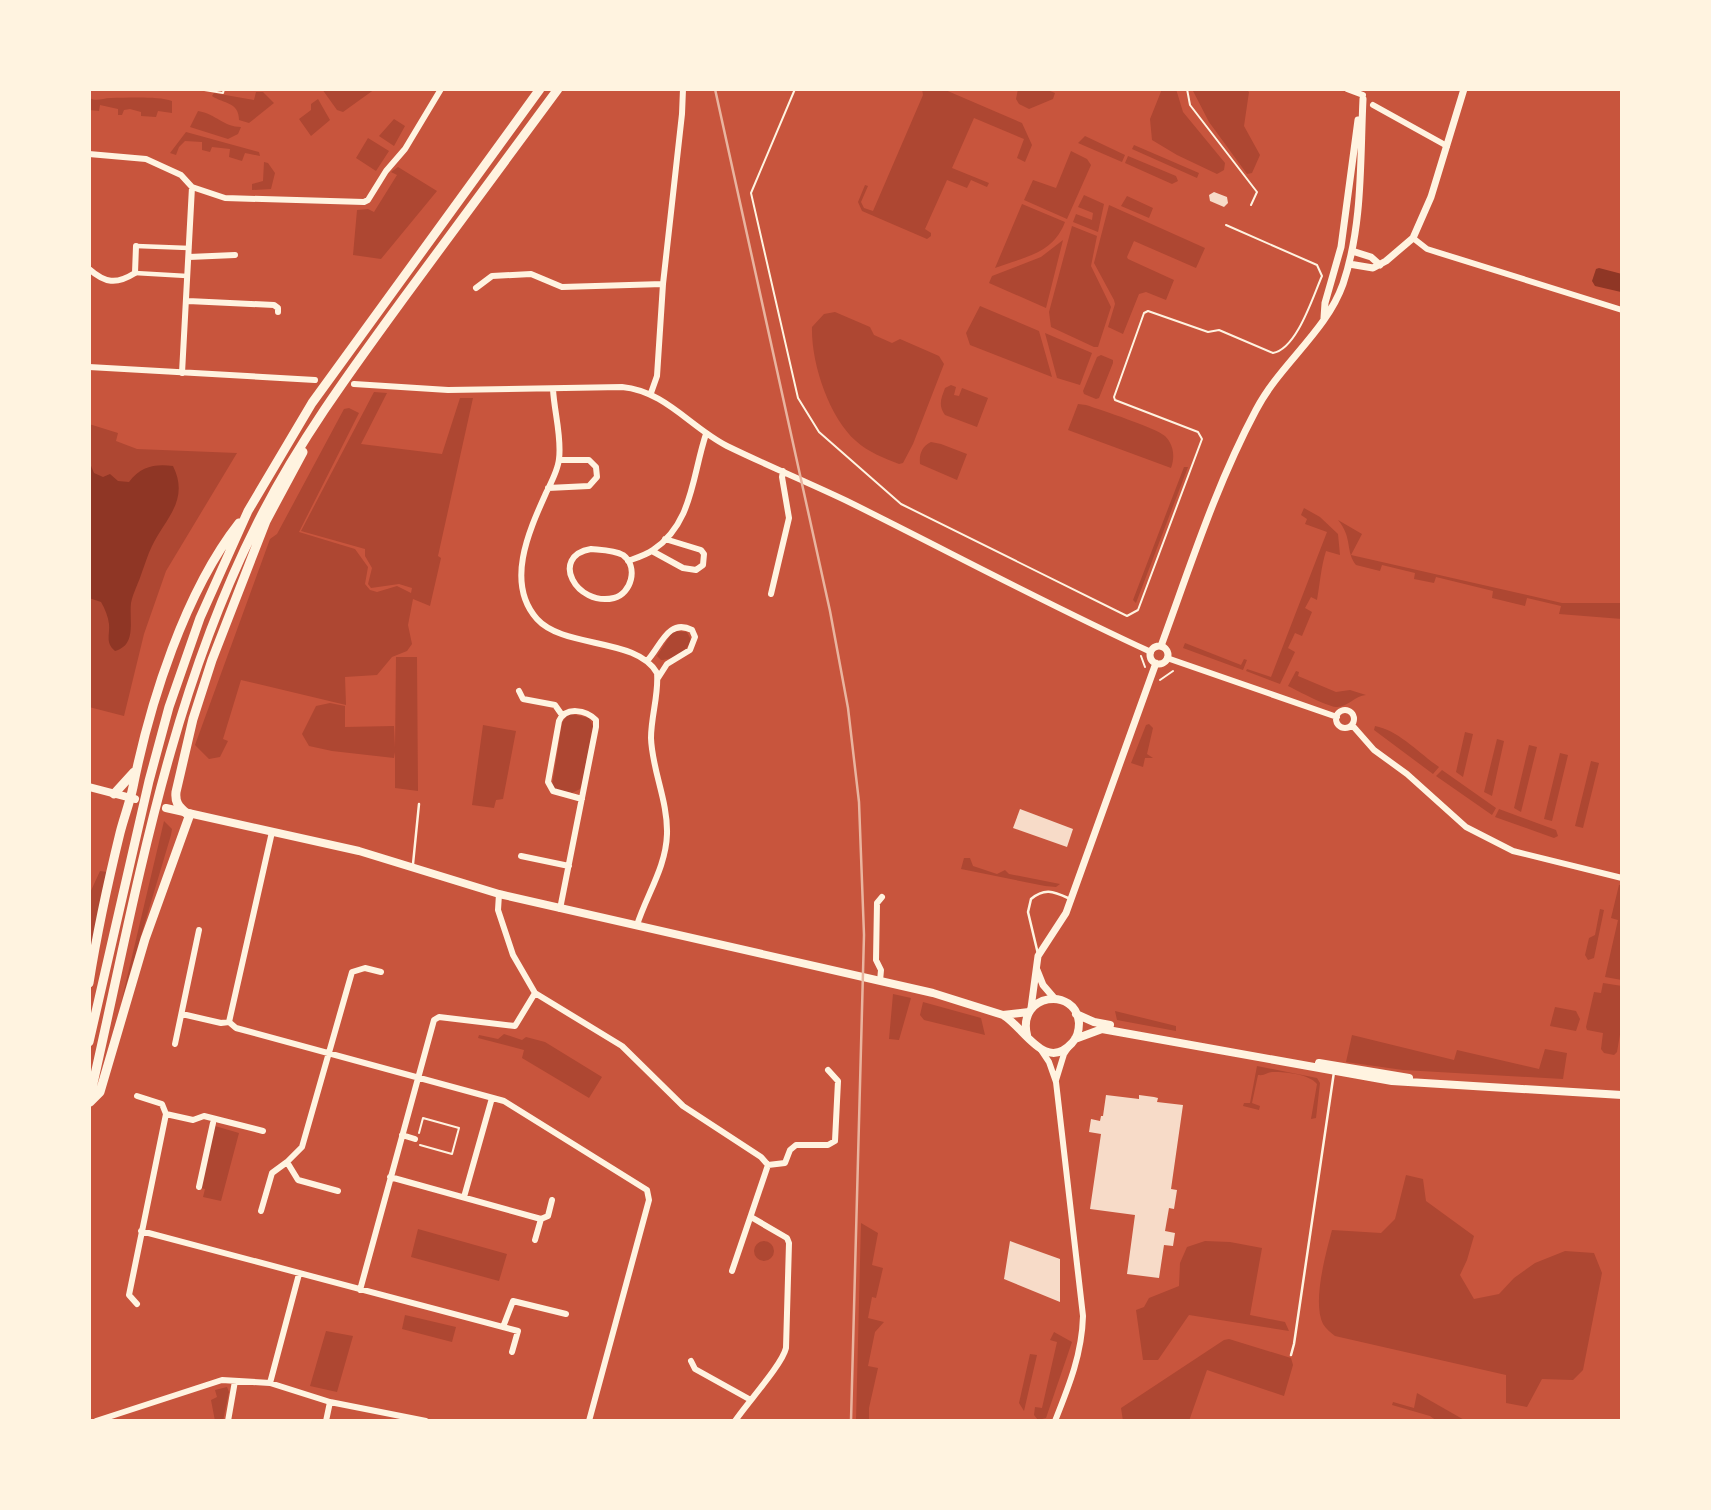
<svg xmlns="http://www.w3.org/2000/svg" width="1711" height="1510" viewBox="0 0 1711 1510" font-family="'Source Serif 4',serif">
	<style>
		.green { fill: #ae4732 }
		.water { fill: #8f3625 }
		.building { fill: #f7dbc8 }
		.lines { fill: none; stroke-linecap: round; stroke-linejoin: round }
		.path { stroke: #fff3e0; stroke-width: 2 }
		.service { stroke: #fff3e0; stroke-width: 2.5 }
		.pedestrian { stroke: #fff3e0; stroke-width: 4.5 }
		.minor { stroke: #fff3e0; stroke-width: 6 }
		.tertiary { stroke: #fff3e0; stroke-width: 7 }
		.secondary { stroke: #fff3e0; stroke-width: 8 }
		.primary { stroke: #fff3e0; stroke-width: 9 }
		.rail { stroke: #e9b49f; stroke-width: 2.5 }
	</style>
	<rect width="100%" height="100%" fill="#c8553d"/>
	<path class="green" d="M322,89H375L343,112L337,110Z
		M922,89H943L1022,123L1032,145L1025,162L1017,158L1024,139L974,118L952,168L989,183L987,187L971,180L967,188L947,180L925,229L931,233V236L927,239L862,211L858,202L865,185L868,186L861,202L864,208L873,211L923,95Z
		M1018,89H1045L1055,93L1053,99L1029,109L1019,104L1016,99Z
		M1162,89H1176L1183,112L1225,163L1224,170L1217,174L1177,155L1152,140L1150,119Z
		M1192,89H1246L1249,92L1244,126L1260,155L1252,173L1247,174L1209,122Z
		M256,92H263L274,103L249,123L239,120C239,102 224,104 212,96L214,93L254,100Z
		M89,98C98,102 102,98 111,98C128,98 157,96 172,101V113L158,111L156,117L141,116V112L130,109L124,110L122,115H118V109L100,105L99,111L89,110Z
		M318,99L330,120L311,136L299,119L311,110V104Z
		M198,111C216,114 224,127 241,127L238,134L228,139L190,127Z
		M394,119L405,126L394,146L379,136Z
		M186,132L259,152L260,156L245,153L242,161L229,157L230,149L212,147L210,152L202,150V142L185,141L179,147L176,155L170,153Z
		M1085,136L1125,155L1122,162L1078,143Z
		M368,138L389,151L376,171L356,158Z
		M1134,145L1199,173L1197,178L1132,149Z
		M1071,151L1087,159L1091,165L1067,219L1024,200L1033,180L1056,188Z
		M1128,156L1176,176L1178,181L1172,184L1125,163Z
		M264,162L268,163L275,173L271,189L252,190V184L263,181Z
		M398,167L437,191L381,259L353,255L357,210L368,209L374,212L397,175L391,172Z
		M1084,195L1104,204L1098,232L1073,222L1076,214L1092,220L1093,213L1078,207Z
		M1127,196L1153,208L1149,218L1121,206Z
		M1022,204L1065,222C1053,254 1024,257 995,268Z
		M1109,205L1205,248L1196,268L1134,241L1127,257L1128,259L1174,280L1166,300L1146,292L1139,294L1123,334L1108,327L1115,304L1114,300L1094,263Z
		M1072,226L1097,236L1091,266L1111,307L1098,347H1094L1051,327L1049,312Z
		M1063,240L1046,308L989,283L992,276L1041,257Z
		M980,306L1039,331L1052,377L970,345L966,333Z
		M835,312L870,327L874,335L892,343L900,339L939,356L944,364L913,444L903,463L899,464C884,458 868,452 856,441C829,417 811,363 812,327L824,314Z
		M1045,333L1092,353L1080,385L1057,378Z
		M1101,355L1113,360V363L1099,398L1096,399L1084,394L1083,391L1097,357Z
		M951,385L956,387L954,395L959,396L962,388L988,398L977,427L945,415C938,405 941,399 945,388Z
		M374,392L387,393L361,444L442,454L460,398H473L438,556L441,558L430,606L413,599L408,625L412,644L407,651L392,657L377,675L345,677L346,705L241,680L223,739L228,741L220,757L209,759L195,745L270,539L277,534L344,409L349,408L359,413L299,532L355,549L368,567L365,584L370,590L377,592L397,586L411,593L412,588L399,584L371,588L368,584L372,568L365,556V549L301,531Z
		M1078,404L1086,405C1101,410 1156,428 1165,436C1174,445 1175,457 1171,468L1068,430Z
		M89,424L118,433L116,441L137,449L237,453L166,571L144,634L124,716L89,707Z
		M931,442L941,444L967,454L957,480L920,464C919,454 922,446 931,442Z
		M1184,467H1188L1136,603L1133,600Z
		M1304,508L1320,517L1338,534L1340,555L1326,551C1321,567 1320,583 1317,600L1311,597L1305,608L1312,612L1302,636L1295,633L1288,648L1295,652L1280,684L1246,671L1247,669L1271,677L1327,532L1305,524L1307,519L1301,515Z
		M1338,520L1362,534L1351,555L1562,603H1622V619L1559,614L1561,606L1527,598L1525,606L1492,598L1493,591L1436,577L1434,583L1414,579L1415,573L1382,565L1380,571L1356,565C1345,551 1353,538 1338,520Z
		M675,631L687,632L691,640C688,651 672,660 661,660L657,656L671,634Z
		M1185,643L1241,665L1244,659L1247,660L1243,670L1183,648Z
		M396,657H417L418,791L395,788V752L394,758L332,751L309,746L302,734L316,706L330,703L345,706V727L394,726L395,748Z
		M1296,671L1299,672L1298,676L1336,692L1350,690L1366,695C1354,696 1347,708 1336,707C1326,706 1298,691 1288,686Z
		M571,714L589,718L593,726L582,784L580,789L572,793L555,789L552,785L562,723L567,715Z
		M1149,724L1153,728L1147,754L1153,758H1145L1143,767L1131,763L1146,725Z
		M483,725L516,731L503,799L496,800L494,808L472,805Z
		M1375,726C1398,730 1420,754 1439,767L1433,774L1374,730Z
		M1465,732L1473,734L1463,777L1456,772Z
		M1497,739L1504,741L1492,796L1484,792Z
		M1529,745L1537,747L1521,812L1514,808Z
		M1560,753L1568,755L1552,821L1544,819Z
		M1591,761L1599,763L1583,828L1575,826Z
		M1442,770L1496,808L1492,815L1436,776Z
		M1499,809L1556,830L1558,836L1554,838L1495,817Z
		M164,821L172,829L171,835L121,1003Z
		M964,858H970L973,866L997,874L1005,870L1009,874L1060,884L1056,887L1045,886L961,869Z
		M100,871L107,872L89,957V895Z
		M1619,885H1622V980L1605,977L1618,920L1611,918Z
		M1600,909L1604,910L1594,958L1588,960L1585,955L1589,938L1595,935Z
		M1603,983L1622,986V1023L1617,1052L1614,1055L1604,1053L1601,1049L1603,1033L1587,1030L1586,1027L1594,992L1601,993Z
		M893,994L911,998L899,1040L889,1039Z
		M923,1002L981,1018L985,1035L924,1020L920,1015Z
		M1555,1007L1576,1011L1580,1019L1576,1031L1550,1026Z
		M1115,1011L1176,1026V1031L1117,1020Z
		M504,1034L522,1040L526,1037L545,1042L602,1077L589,1098L522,1058L524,1050L478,1038L479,1035L498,1039Z
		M1352,1035L1454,1060L1457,1050L1539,1069L1545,1049L1567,1053L1563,1079L1403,1070L1346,1062Z
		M1257,1066L1317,1078L1320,1083L1316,1118L1311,1119L1317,1084C1309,1074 1286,1072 1274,1072C1266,1072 1266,1076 1258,1075L1252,1103L1260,1106L1259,1110L1243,1106L1244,1103H1250Z
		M215,1126L239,1133L221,1201L203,1197L205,1189L201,1188Z
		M1406,1175L1423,1179L1426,1201L1474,1236L1467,1260L1460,1275L1474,1299L1499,1294L1514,1278L1535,1263L1565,1251L1594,1253L1602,1273L1583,1370L1573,1380L1542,1379L1527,1407L1506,1403V1375L1335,1336C1331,1333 1326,1329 1323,1324C1312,1302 1326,1253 1332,1230L1381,1233L1395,1219Z
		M861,1223L878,1233L872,1265L883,1268L876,1298L872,1297L868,1318L884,1322L875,1332L868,1366L878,1368L869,1408V1421H856Z
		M418,1229L507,1254L499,1281L411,1257Z
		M1205,1241L1230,1242L1262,1248L1250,1315L1285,1322L1289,1331L1189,1315L1158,1360H1143L1136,1310L1144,1307L1149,1298L1179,1286L1180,1263L1187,1247Z
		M754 1251a10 10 0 1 1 20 0a10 10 0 1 1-20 0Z
		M405,1315L456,1327L452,1342L402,1329Z
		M326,1331L353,1336L337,1392L310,1386Z
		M1054,1332L1072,1342L1046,1418L1038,1420L1034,1415L1035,1407L1042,1408L1057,1342L1050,1340Z
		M1229,1339L1291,1358L1293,1365L1284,1396L1207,1370L1189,1421H1123L1121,1408L1224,1340Z
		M1030,1354L1037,1355L1024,1411L1019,1403Z
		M227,1387L229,1392L223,1421H215L211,1400L217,1397L215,1390Z
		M1417,1393L1466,1421H1437L1430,1416L1392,1405L1393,1402L1414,1408Z"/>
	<path class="water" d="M1599,268L1622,274L1621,292L1595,286L1592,281L1596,269Z
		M89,461L94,473L103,477L110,474L118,481L129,482C141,466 155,464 173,466C190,500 165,519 152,546C148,554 145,564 142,572C139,582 133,593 131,603C129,621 137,645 115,651C105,643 110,635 109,624C108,616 105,609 101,602L89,598Z"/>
	<path class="building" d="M1214,192L1227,197L1228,203L1224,207L1210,201L1209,195Z
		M1020,809L1073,829L1067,847L1013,828Z
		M1106,1095L1139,1099V1095L1154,1097L1158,1098L1157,1102L1183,1105L1171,1189L1177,1190L1174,1209L1169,1208L1165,1231L1175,1233L1173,1246L1164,1245L1159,1278L1127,1274L1135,1215L1090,1209L1101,1134L1089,1132L1091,1119L1100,1121L1101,1116H1103Z
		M1010,1241L1060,1259V1302L1004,1279Z"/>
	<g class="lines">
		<path class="path" d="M198,89L223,93L224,89
			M795,89L751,193L798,398L819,432L901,504L1127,616L1138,610L1202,439L1198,432L1115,400L1114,397L1144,313L1148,311L1208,332L1219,330L1273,353C1297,349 1313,296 1322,276L1317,265L1226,225
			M1187,89L1190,105L1257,192L1251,205
			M1141,656L1145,667
			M1160,680L1173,671
			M419,1133L423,1118L459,1128L452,1154L420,1145"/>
		<path class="service" d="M413,864L419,804
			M1038,954L1028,912L1031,899C1044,888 1053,891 1068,898
			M1291,1355L1294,1344L1334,1072"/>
		<path class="pedestrian" d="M136,246L189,248
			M135,273L187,276"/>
		<path class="minor" d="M1347,89L1363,95
			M1373,105L1447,146
			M89,154L146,159L181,175L192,187L225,198L364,202L368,200L386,171L405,149L441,89
			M1413,238L1427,249L1622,310
			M189,257L235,255
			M89,269C105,283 116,285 135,273L136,246
			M476,288L492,276L531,274L562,287L663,284
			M188,301L274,305L278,308V312
			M89,367L315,380
			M182,373L192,187
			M354,384L448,390L622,387C665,391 690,427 727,446C766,465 807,482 847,501C948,551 1048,605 1151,652
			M553,389C554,411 562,437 559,459C558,470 551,483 546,493C529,531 505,583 537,619C564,649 637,637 657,673C659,694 651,716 651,738C652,770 668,801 667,834C666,867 647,894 637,925
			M651,393L657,376L663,284L682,114L683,89
			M548,488L589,486L597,477L596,467L589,460H560
			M591,549C601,550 614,550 623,555C639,567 631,594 614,598C576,607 549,556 591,549Z
			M652,551L683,568L696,570L703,565L704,554L701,550L665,539
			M628,561C636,558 646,555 653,550C693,523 692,476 706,434
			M771,594L789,518L782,477L783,471
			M1167,658L1337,717
			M647,661C661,646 668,618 692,630L695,637L690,650L667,664L658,678
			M519,691L523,699L555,705L562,715
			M1336 719a9 9 0 1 1 18 0a9 9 0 1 1-18 0Z
			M1352,725L1374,750L1407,774L1466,827L1513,851L1622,878
			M521,856L569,866
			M499,894L498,910L513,955L535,993L622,1046L683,1106L761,1157L768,1165
			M560,909L596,727V720C586,710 566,706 559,721L548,782L553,791L582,799
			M880,981L881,970L876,960L877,903L882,897
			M182,1014L221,1023L229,1022L236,1028L504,1101L647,1190L649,1200L589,1421
			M229,1022L272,832
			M175,1044L199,930
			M1041,1050L1049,1062L1056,1082L1083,1316C1082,1354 1069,1386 1055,1421
			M1056,1080L1064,1054L1068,1048
			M137,1096L162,1104L166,1114
			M402,1135L415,1139
			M768,1165L785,1163L790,1150L796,1145H828L835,1141L838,1081L828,1070
			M390,1177L541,1219L548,1216L552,1200
			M199,1187L213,1123
			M338,1191L298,1180L287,1162L302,1147L352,972L365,968L381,972
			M464,1197L492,1098
			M261,1211L272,1173L287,1162
			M141,1231L518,1331L512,1352
			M535,1240L541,1219
			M732,1271L768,1165
			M360,1290L434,1020L439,1017L515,1026L535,993
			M137,1304L129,1295L166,1114L193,1120L204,1116L263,1131
			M503,1327L513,1301L566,1314
			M691,1361L695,1369L749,1399
			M270,1383L299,1274
			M96,1421L222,1380L270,1383L330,1402L426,1421
			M228,1421L235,1381
			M326,1421L330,1402
			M735,1421C747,1403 782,1365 786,1348L789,1243L787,1238L751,1217"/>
		<path class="tertiary" d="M1352,251L1371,257L1380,265
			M1349,264L1373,268L1386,261L1413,238L1431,197L1464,89
			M1324,318L1325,303L1341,247L1358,120
			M1161,646C1190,567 1216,485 1256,410C1280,364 1326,332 1343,284C1363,225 1360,161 1363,99
			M1150 655a9 9 0 1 1 18 0a9 9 0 1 1-18 0Z
			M1037,970L1043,985L1055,999
			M1031,1008L1038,956L1066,913L1156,663"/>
		<path class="secondary" d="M89,787L135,799
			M166,808L359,851L499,894L933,993L1003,1015C1024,1027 1045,1073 1072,1043C1077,1038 1079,1031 1079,1023C1076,986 1017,993 1027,1035
			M1076,1014L1094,1022L1110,1025
			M1003,1015L1029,1012
			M1075,1039L1102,1029L1392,1081L1622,1095
			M1319,1063L1409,1078"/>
		<path class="primary" d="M114,794L134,772
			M186,813C178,806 175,802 176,792L193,719L212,660L266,521L303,452
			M89,983C97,933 108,882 120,833C124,817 130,802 133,787C150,702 185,592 239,523
			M89,1042L149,781L169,707L200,618L248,511L312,403L540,89
			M89,1101C134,906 166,704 257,524C298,442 352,369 406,295C456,227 507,158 558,89
			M90,1102L100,1092L145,939L190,814"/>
		<path class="rail" d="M715,89L830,611L848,708L859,802L864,935L851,1421"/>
	</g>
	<rect width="1711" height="1510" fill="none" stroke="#fff3e0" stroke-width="182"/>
</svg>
